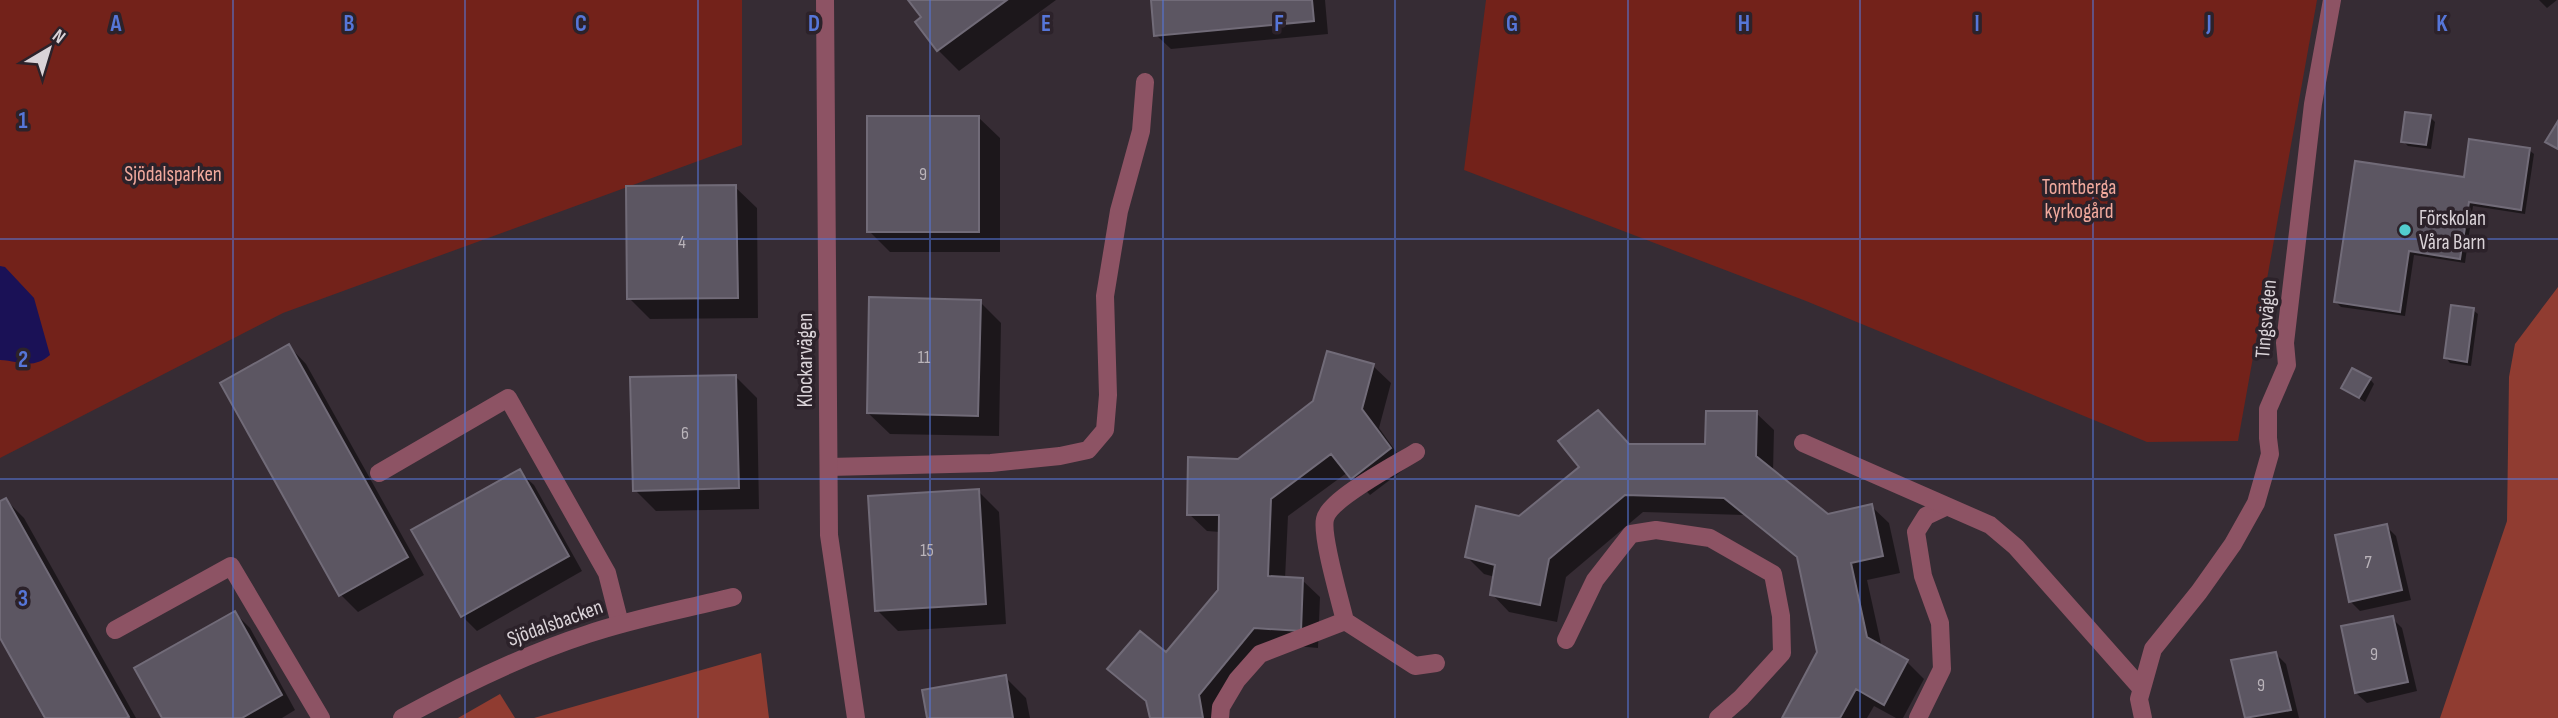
<svg xmlns="http://www.w3.org/2000/svg" width="2558" height="718" viewBox="0 0 2558 718" font-family="'Sofia Sans Condensed',sans-serif">
	<style>
		.green { fill: #73221a }
		.forest { fill: #903c31 }
		.water { fill: #1a1156 }
		.shadow { fill: #0007 }
		.building { fill: #5c5662; stroke: #716b78; stroke-width: 2 }
		.lines { fill: none; stroke-linecap: round; stroke-linejoin: round }
		.lane { stroke: #8d5364; stroke-width: 18 }
		.street { stroke: #8d5364; stroke-width: 18 }
		.grid { fill: none; stroke: #5676d8; stroke-width: 2; stroke-opacity: 0.55 }
		.poi-dot { fill: #52cdce; stroke: #2c222a; stroke-width: 2.5 }
		.labels { text-anchor: middle; dominant-baseline: central; stroke-width: 7; stroke-linejoin: round; paint-order: stroke }
		.number-label { font-size: 18px; fill: #bab4ba }
		.park-label { font-size: 21px; fill: #f1a99d; stroke: #2c222a }
		.poi-label { font-size: 21px; fill: #dad3d8; stroke: #2c222a; text-anchor: start }
		.street-label { font-size: 21px; fill: #dad3d8; stroke: #2c222a }
		.grid-label { font-size: 23px; text-anchor: middle; font-weight: bold; fill: #5676d8; stroke: #2c222a; stroke-width: 7; stroke-linejoin: round; paint-order: stroke }
	</style>
	<rect width="100%" height="100%" fill="#362c34"/>
	<path class="green" d="M0,0H742V145L283,313L0,458Z
		M1486,0H2317L2238,441L2147,442L1806,301L1464,170Z"/>
	<path class="forest" d="M2558,287V718H2440L2507,521L2509,377L2515,344Z
		M761,653L769,718H534Z
		M500,694L515,718H458Z"/>
	<path class="water" d="M0,266L5,267L34,298L50,355C32,370 21,361 0,360Z"/>
	<path class="shadow" d="M910,0H1056L959,71L938,50L917,22L923,18Z
		M1153,0H1325L1328,34L1171,49L1156,35Z
		M2539,0H2557L2547,8Z
		M978,117L1000,138V252H890L869,231Z
		M2430,117L2435,122L2431,149L2408,146L2403,141Z
		M2529,150L2534,154L2525,214L2473,206L2465,263L2414,255L2405,316L2341,307L2336,302L2465,179Z
		M735,187L757,208L758,318L650,319L629,298Z
		M980,302L1001,323L999,436L890,434L868,413Z
		M2473,310L2478,314L2471,366L2450,363L2446,358Z
		M289,346L306,364L424,575L358,612L340,594Z
		M1373,366L1391,383L1379,428L1407,467L1370,495L1348,472L1288,516L1285,579L1302,580L1320,597L1318,648L1272,644L1216,718H1151L1148,704L1110,669L1166,654L1219,590L1220,532L1207,531L1189,514L1238,461Z
		M736,377L757,398L759,509L656,511L635,490Z
		M2370,379L2374,384L2365,402L2343,388Z
		M1756,413L1774,430L1773,472L1827,516L1871,506L1889,523L1900,573L1867,580L1882,648L1907,662L1924,679L1903,718H1896L1874,706L1867,718H1784L1819,653L1799,560L1744,515L1643,512L1566,577L1557,622L1509,612L1492,594L1495,577L1484,574L1467,557L1520,518L1630,446H1707Z
		M519,471L534,485L582,571L477,631L462,616Z
		M978,491L999,512L1006,624L898,631L877,610Z
		M6,500L24,518L136,718H47L0,635V503Z
		M2386,526L2396,536L2411,600L2360,611L2350,601Z
		M235,613L250,628L295,710L282,718H164Z
		M2392,618L2402,628L2417,691L2367,703L2356,693Z
		M2276,654L2286,664L2299,718H2247L2233,662Z
		M1005,677L1026,698L1030,718H929Z"/>
	<path class="building" d="M908,0H1007L937,51L915,22L921,17Z
		M1151,0H1312L1314,21L1154,36Z
		M2405,112L2431,115L2426,145L2401,142Z
		M867,116H979V232H867Z
		M2558,121V149L2545,142Z
		M2469,139L2530,148L2521,210L2469,202L2460,259L2409,251L2400,312L2334,302L2355,161L2464,177Z
		M736,185L738,298L627,299L626,186Z
		M869,297L981,300L978,416L867,413Z
		M2451,305L2474,308L2467,362L2444,358Z
		M289,344L408,557L339,596L220,383Z
		M1327,351L1374,364L1362,409L1391,448L1351,479L1331,454L1271,499L1268,576L1303,578L1301,631L1254,628L1199,695L1203,718H1150L1146,701L1107,669L1140,631L1166,652L1218,590L1219,515H1187L1188,457L1238,459L1313,401Z
		M2352,368L2371,378L2359,398L2341,388Z
		M736,375L739,488L633,491L630,377Z
		M1598,410L1629,444H1705L1706,411H1757L1756,456L1828,514L1872,504L1883,556L1851,563L1867,637L1908,660L1884,705L1856,689L1840,718H1782L1817,652L1797,557L1724,498L1625,495L1549,559L1540,605L1490,595L1495,565L1465,557L1476,506L1519,516L1579,467L1558,441Z
		M520,469L569,556L461,617L411,530Z
		M979,489L986,604L875,611L868,496Z
		M6,498L129,717L126,718H45L0,638V501Z
		M2387,524L2402,590L2349,602L2335,535Z
		M235,611L282,695L242,718H162L134,668Z
		M2393,616L2408,682L2355,693L2341,626Z
		M2276,652L2291,710L2245,718L2231,660Z
		M1006,675L1013,718H927L922,690Z"/>
	<g class="lines">
		<path class="lane" d="M829,467L991,463L1060,456L1088,450L1105,430L1108,395L1105,296L1119,211L1141,131L1145,82
			M379,473L508,398L607,573L620,624
			M1345,621L1415,666L1436,663
			M115,630L231,566L321,718
			M1566,640L1595,580L1631,534L1656,530L1710,538L1773,574L1781,616L1782,653L1741,698L1718,718
			M1220,718L1221,707L1237,680L1260,654L1345,621C1340,600 1321,536 1325,519C1329,499 1397,464 1416,452
			M1918,718L1942,669L1940,623L1923,576L1916,532L1926,516L1945,507"/>
		<path class="street" d="M825,0L829,535L856,718
			M1803,443L1990,525L2016,547L2141,688
			M402,718C462,685 523,655 588,634C635,618 685,609 733,597
			M2143,718L2139,699L2153,649L2199,592L2233,544L2256,503L2270,454L2268,438V409L2287,365L2285,343L2313,104L2332,0"/>
	</g>
	<path class="grid" d="M233,0V718M465,0V718M698,0V718M930,0V718M1163,0V718M1395,0V718M1628,0V718M1860,0V718M2093,0V718M2325,0V718M0,239H2558M0,479H2558"/>
	<circle class="poi-dot" cx="2405" cy="230" r="7"/>
	<g class="labels">
		<g class="number-label">
			<text x="923" y="174">9</text>
			<text x="682" y="242">4</text>
			<text x="924" y="357">11</text>
			<text x="685" y="433">6</text>
			<text x="927" y="550">15</text>
			<text x="2368" y="562">7</text>
			<text x="2374" y="654">9</text>
			<text x="2261" y="685">9</text>
		</g>
		<g class="park-label">
			<text x="173" y="174">Sjödalsparken</text>
			<text x="2079" y="187">Tomtberga<tspan x="2079" dy="24">kyrkogård</tspan></text>
		</g>
		<g class="poi-label">
			<text x="2419" y="218">Förskolan<tspan x="2419" dy="24">Våra Barn</tspan></text>
		</g>
		<g class="street-label">
			<text transform="translate(2266 319) rotate(-85)">Tingsvägen</text>
			<text transform="translate(805 360) rotate(-90)">Klockarvägen</text>
			<text transform="translate(555 623) rotate(-20)">Sjödalsbacken</text>
		</g>
	</g>
	<g class="grid-label">
		<text x="116" y="31">A</text>
		<text x="349" y="31">B</text>
		<text x="581" y="31">C</text>
		<text x="814" y="31">D</text>
		<text x="1046" y="31">E</text>
		<text x="1279" y="31">F</text>
		<text x="1512" y="31">G</text>
		<text x="1744" y="31">H</text>
		<text x="1977" y="31">I</text>
		<text x="2209" y="31">J</text>
		<text x="2442" y="31">K</text>
		<text x="23" y="128">1</text>
		<text x="23" y="367">2</text>
		<text x="23" y="606">3</text>
	</g>
	<g transform="translate(49 49) rotate(38)" stroke="#2c222a" stroke-width="5" paint-order="stroke">
	<path d="M0-5L12 26L0 18L-12 26Z" fill="#dad3d8"/>
	<text y="-10" font-size="19" font-weight="bold" text-anchor="middle" fill="#dad3d8">N</text>
	</g>
</svg>
